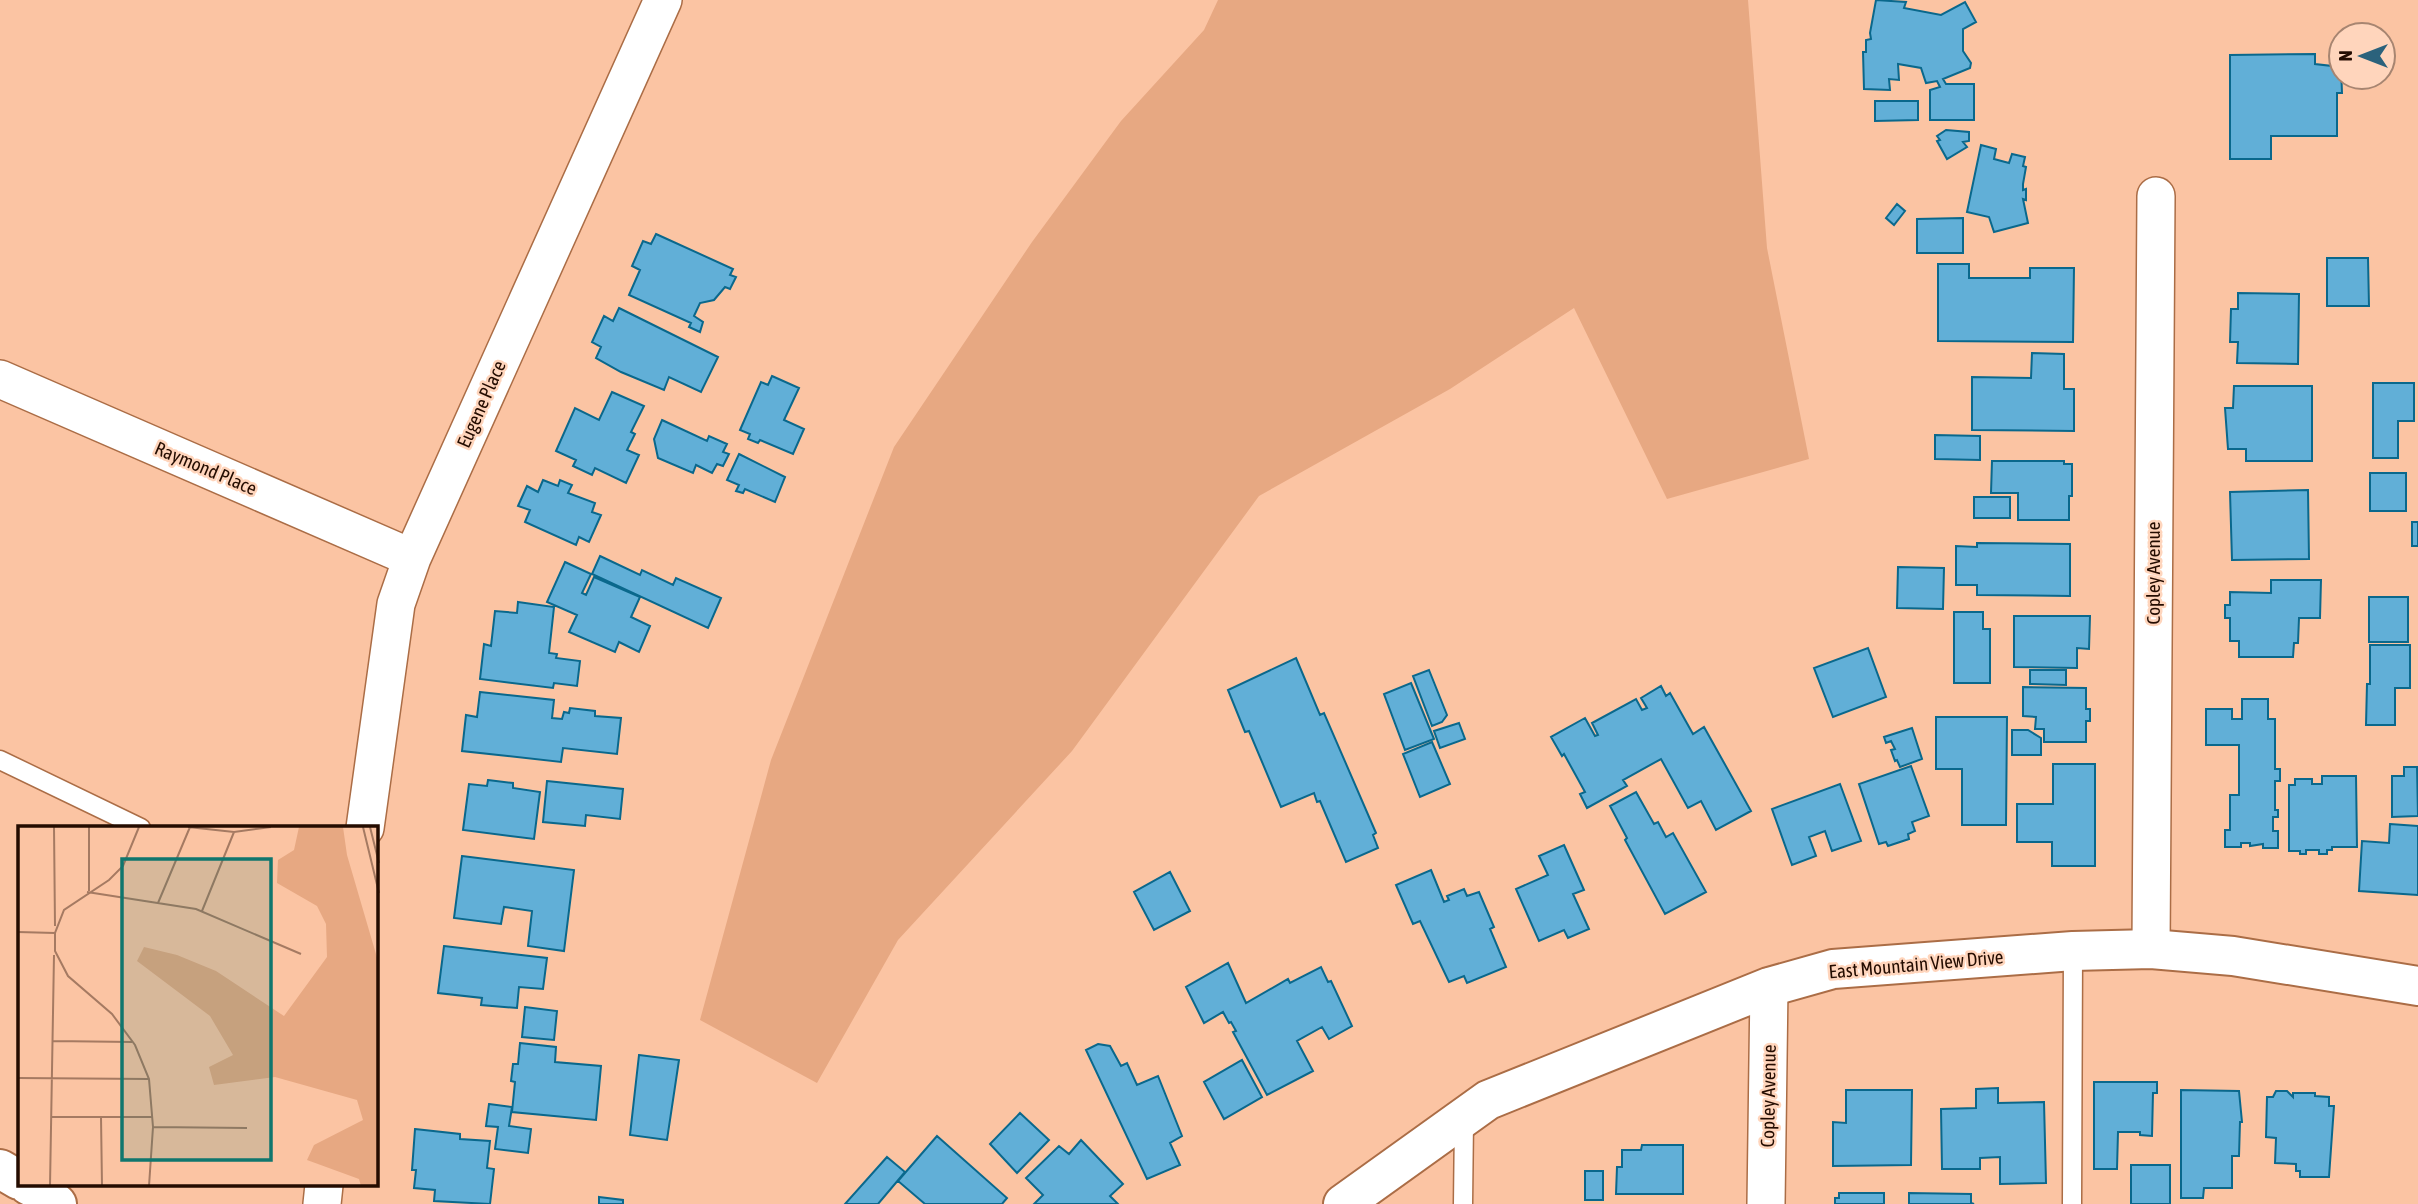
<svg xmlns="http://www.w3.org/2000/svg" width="2418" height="1204" viewBox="0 0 2418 1204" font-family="'Asap Condensed',sans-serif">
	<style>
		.green { fill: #e7a882 }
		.building { fill: #61afd7; stroke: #0a688c; stroke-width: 2 }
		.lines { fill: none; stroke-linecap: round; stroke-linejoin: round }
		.service-casing { stroke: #ab6d46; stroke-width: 21 }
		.minor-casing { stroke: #ab6d46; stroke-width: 40 }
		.tertiary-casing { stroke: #ab6d46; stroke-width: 42 }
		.service { stroke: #fff; stroke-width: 18 }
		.minor { stroke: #fff; stroke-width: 37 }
		.tertiary { stroke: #fff; stroke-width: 38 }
		.labels { text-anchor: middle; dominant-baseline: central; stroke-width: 5; stroke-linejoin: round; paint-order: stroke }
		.street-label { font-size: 19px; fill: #240c00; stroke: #ffd5bc }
		.inset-road { fill: none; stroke: #a57a62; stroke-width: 2 }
		.view { fill: #0f766e; fill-opacity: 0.15; stroke: #0f766e; stroke-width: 3.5 }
		.inset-edge { fill: none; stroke: #240c00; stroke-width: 3.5 }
	</style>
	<rect width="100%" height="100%" fill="#fbc4a3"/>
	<path class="green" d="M1218,0H1748L1767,248L1809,459L1667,499L1574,308L1450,389L1259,496L1072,751L898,940L817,1083L700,1020L771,760L894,447L1032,242L1121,121L1204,30Z"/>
	<path class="building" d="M1876,0L1906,2L1904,8L1941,15L1965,2L1976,22L1963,29V51L1971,63L1970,68L1943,79L1946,84H1974V120H1930V90L1940,87L1937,81L1926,83L1921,68L1898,64L1899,80L1889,79L1890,90L1864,89L1863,52H1866V40L1871,39L1870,33Z
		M2315,54V64L2341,67L2342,93H2337V136H2271V159H2230V55Z
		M1875,101H1918V120L1875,121Z
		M1946,130L1969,132V141L1963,142L1967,147L1947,159L1937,141L1940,140L1937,136Z
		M1981,145L1996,149L1994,159L2009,163L2012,154L2025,157L2023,166L2026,167L2023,184V190L2026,189V200L2023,199L2028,223L1994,232L1989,217L1967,212Z
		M1897,204L1905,211L1894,225L1886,218Z
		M1963,218V253H1917V219Z
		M656,234L733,269L730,275L736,277L730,289L725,287L714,300L700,303L694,316L703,322L700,332L689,327L691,323L629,295L640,270L632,266L643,241L651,244Z
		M2327,258H2368L2369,306H2327Z
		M1938,264H1969V278H2030V268H2074L2073,342L1938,341Z
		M2238,293L2299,294L2298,364L2237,363L2238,342H2230L2231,309H2238Z
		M619,308L718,357L701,392L669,377L664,390L621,372L596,358L601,347L592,342L604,316L613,321Z
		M2032,353L2064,354V389H2074V431L1972,430V377L2031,378Z
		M772,376L799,388L784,420L804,429L793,454L760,440L758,443L748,439L750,434L740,430L761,382L768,385Z
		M2373,383H2414V421H2398V458H2373Z
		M2234,386H2312V461H2246V449H2228L2225,408H2233Z
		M612,392L644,406L631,432L635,434L627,450L639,455L626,483L595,468L592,475L573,466L576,460L556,451L575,408L599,420Z
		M662,420L707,441L709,436L727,444L723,452L729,454L723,466L717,464L712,473L696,465L693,473L658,458L654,439Z
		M1935,435L1980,436V460L1935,459Z
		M739,454L785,477L775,502L745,489L743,493L736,491L739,485L727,480Z
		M1992,461H2064V464H2072V496H2069V520H2018V493H1991Z
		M2370,473H2406V511H2370Z
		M543,480L558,486L560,480L572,485L568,493L595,503L592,512L601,515L589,542L579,537L576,545L525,522L530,510L518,506L527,486L538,492Z
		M2308,490L2309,559L2232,560L2230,492Z
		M1974,497H2010V518H1974Z
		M2412,522H2418V546H2412Z
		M1977,543L2070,544V596L1977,595V585H1956V546L1977,547Z
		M600,556L640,575L642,570L673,585L676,578L721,598L708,628L592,574Z
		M565,562L591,574L582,593L586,595L594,577L640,597L631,617L650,626L639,652L619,642L615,652L569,632L577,615L547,602Z
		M1898,567L1944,568L1943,609L1897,608Z
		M2271,580H2321L2320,618H2299L2298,643H2294L2293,657H2239V641H2230V618H2225V605H2230V592L2271,593Z
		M2369,597H2408V642H2369Z
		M518,602L554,607L549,653L557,654L556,658L580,661L577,686L554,683L553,688L480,679L484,644L491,646L495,611L517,613Z
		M1954,612H1983V629H1990V683H1954Z
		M2014,616H2090L2089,649L2077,648V668L2014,667Z
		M2370,645H2410V688H2395V725H2366L2367,684H2370Z
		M1868,648L1886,697L1833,717L1814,668Z
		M1296,658L1320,715L1324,713L1376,833L1373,835L1378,848L1346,862L1320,801L1317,802L1314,793L1281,807L1249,731L1245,732L1228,690Z
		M1429,670L1447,715L1442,722L1432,726L1413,676Z
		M2030,670H2066V685L2030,684Z
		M1411,683L1434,739L1405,750L1384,694Z
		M1661,686L1666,696L1670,693L1693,734L1704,727L1751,811L1716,830L1701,801L1688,808L1661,759L1623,780L1627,786L1587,808L1580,794L1585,792L1564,754L1562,756L1551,737L1585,718L1595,736L1598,735L1592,723L1636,699L1642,710L1647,708L1641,698Z
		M2023,687L2086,688V709H2090V721H2086V742H2044V729H2035L2036,717L2023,716Z
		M480,692L554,700L552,718L562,719L564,712L569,713L570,708L595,711V716L621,718L617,754L563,748L561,762L462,751L466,715L477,717Z
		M2242,699H2268V719H2275V769H2280V781H2275V810H2278V817H2273V831H2278V848H2263V844L2250,846V843H2241V847H2225V830H2230V795H2239V745H2206V709H2232V719H2242Z
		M1936,717H2007L2006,825H1962V769H1936Z
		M1459,723L1465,739L1440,748L1434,731Z
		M1912,728L1922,759L1900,767L1897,760L1895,761L1891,750L1895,749L1891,741L1886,743L1884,737Z
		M2012,730H2028L2041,738V755H2012Z
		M1432,742L1450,784L1420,797L1403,754Z
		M2053,764H2095V866H2052V842H2017V804H2053Z
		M1911,766L1929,816L1912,822L1915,831L1908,834L1909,839L1888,846L1886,842L1879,844L1859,784Z
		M2404,767H2417L2418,816L2392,817V776H2404Z
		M2322,776H2356L2357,847H2332V850H2327V854H2319V850H2306V854H2300V851H2289V785H2295V779H2312V784H2322Z
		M488,780L513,783V788L540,792L534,839L463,830L469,784L487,786Z
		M547,781L623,789L620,819L586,815L585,826L543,822Z
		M1840,784L1861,841L1832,851L1825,831L1809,837L1816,856L1792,865L1772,809Z
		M1636,792L1654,824L1658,822L1666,837L1673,833L1706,892L1665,914L1625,840L1627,838L1610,806Z
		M2390,824L2418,826V895L2359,891L2362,841L2389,843Z
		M1564,845L1584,890L1573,894L1589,929L1568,938L1564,930L1539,941L1516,889L1548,875L1539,856Z
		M462,856L574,870L564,951L528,946L532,911L504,907L501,924L454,918Z
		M1431,870L1444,902L1449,900L1447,896L1464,889L1467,896L1479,892L1494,927L1490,929L1506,967L1467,983L1464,976L1449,982L1420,921L1413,924L1396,885Z
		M1170,872L1190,911L1154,930L1134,892Z
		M444,946L547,958L543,989L519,987L517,1008L481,1005L482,998L438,993Z
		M1228,963L1246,1003L1288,979L1290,983L1321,967L1328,982L1331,981L1352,1026L1329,1039L1322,1027L1297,1041L1313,1071L1267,1095L1233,1032L1236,1031L1231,1022L1229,1023L1223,1012L1204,1023L1186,987Z
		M525,1007L557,1011L554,1040L522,1037Z
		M520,1043L556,1047L555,1062L601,1066L596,1120L512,1112L515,1082L511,1081L513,1064H518Z
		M1098,1044L1110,1046L1121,1066L1127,1063L1137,1085L1158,1076L1182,1136L1170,1143L1180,1165L1147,1179L1086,1050Z
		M639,1055L679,1060L667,1140L630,1135Z
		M1242,1060L1262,1097L1224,1119L1204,1082Z
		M2094,1082H2157V1093H2153L2152,1136L2140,1135V1132H2118L2117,1169H2094Z
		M1998,1088V1103L2044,1102L2046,1183L2000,1184V1157L1980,1158V1169H1942L1941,1109L1976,1108V1089Z
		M1846,1090H1912L1911,1165L1833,1166V1122L1846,1123Z
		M2181,1090L2239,1091L2242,1122H2240L2239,1156H2232V1188H2204L2203,1198H2181Z
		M2276,1091H2287L2293,1097V1093H2315V1096L2329,1097V1106H2334L2329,1177H2300V1171H2296V1164L2275,1163L2276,1138L2266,1137L2267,1097H2273Z
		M489,1104L512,1107L509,1126L531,1129L528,1153L495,1149L498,1127L486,1126Z
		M1020,1113L1049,1140L1017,1173L990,1144Z
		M415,1129L460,1134V1139L490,1141L487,1168L494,1169L490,1204L434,1201L435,1190L414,1188L416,1170H412Z
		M937,1136L1007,1198L1002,1204H925L898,1181Z
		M1081,1140L1123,1184L1110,1196L1118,1204H1034L1043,1195L1026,1178L1059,1146L1069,1154Z
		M1642,1145H1683V1194H1616L1617,1167H1622V1150H1641Z
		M887,1157L905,1172L878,1204H845Z
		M2131,1165H2170V1204H2131Z
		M1585,1171H1603V1200H1585Z
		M1839,1193H1884V1204H1835V1198H1839Z
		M1909,1193L1971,1194V1203L1974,1204H1909Z
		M599,1197L623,1200V1204H599Z"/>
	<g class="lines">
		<defs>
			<path id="service" d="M0,760L141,828
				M1463,1204L1464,1120
				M2072,1204L2073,951"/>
			<path id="minor" d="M0,379L412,558
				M365,828L396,604L412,558L663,0
				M2151,949L2156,196
				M322,1204L324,1185
				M1766,1204L1769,987"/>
			<path id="tertiary" d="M0,1169L19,1180
				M28,1185L48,1196L57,1204
				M1343,1204L1488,1100L1769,987L1833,969L2073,951L2151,949L2233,956L2418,986"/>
		</defs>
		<use href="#service" class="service-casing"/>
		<use href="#minor" class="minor-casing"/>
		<use href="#tertiary" class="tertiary-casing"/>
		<use href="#service" class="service"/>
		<use href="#minor" class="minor"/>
		<use href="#tertiary" class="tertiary"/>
	</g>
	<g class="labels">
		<g class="street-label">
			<text transform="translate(481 404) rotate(-66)">Eugene Place</text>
			<text transform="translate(206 468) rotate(23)">Raymond Place</text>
			<text transform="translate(2153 573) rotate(-90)">Copley Avenue</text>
			<text transform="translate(1916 964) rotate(-5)">East Mountain View Drive</text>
			<text transform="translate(1768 1096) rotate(-89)">Copley Avenue</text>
		</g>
	</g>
	<g transform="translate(18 826)">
		<rect width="360" height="360" fill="#fbc4a3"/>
		<path d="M281,1H325L329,29L360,135V360H343L341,353L289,334L296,319L345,294L339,274L257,251L196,259L191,241L215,229L192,190L119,135L126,121L159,129L198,145L266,190L309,131L308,98L299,80L259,57L260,34L276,24Z" fill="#e7a882"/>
		<path class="inset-road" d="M36,1L37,100M71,1V65M121,1L105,40L91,54L46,84L37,107V125L50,150L94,188L117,219L131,253L135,301L131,360M170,1L216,6L253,1M345,1L361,67M352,1L361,37M69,66L178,83L283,128M140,77L172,1M184,85L216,6M0,106L37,107M34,215L114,216M0,252L131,253M33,291H135M83,291L84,360M135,301L229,302M32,360L36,129"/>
		<path class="view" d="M104,33H253V334H104Z"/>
		<rect width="360" height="360" class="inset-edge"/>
	</g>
	<g transform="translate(2362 56) rotate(270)"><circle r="33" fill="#ffd5bc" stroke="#a78571" stroke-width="2"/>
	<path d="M0-5L12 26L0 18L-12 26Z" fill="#2b627c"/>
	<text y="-10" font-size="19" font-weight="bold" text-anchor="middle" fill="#240c00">N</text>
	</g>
</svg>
